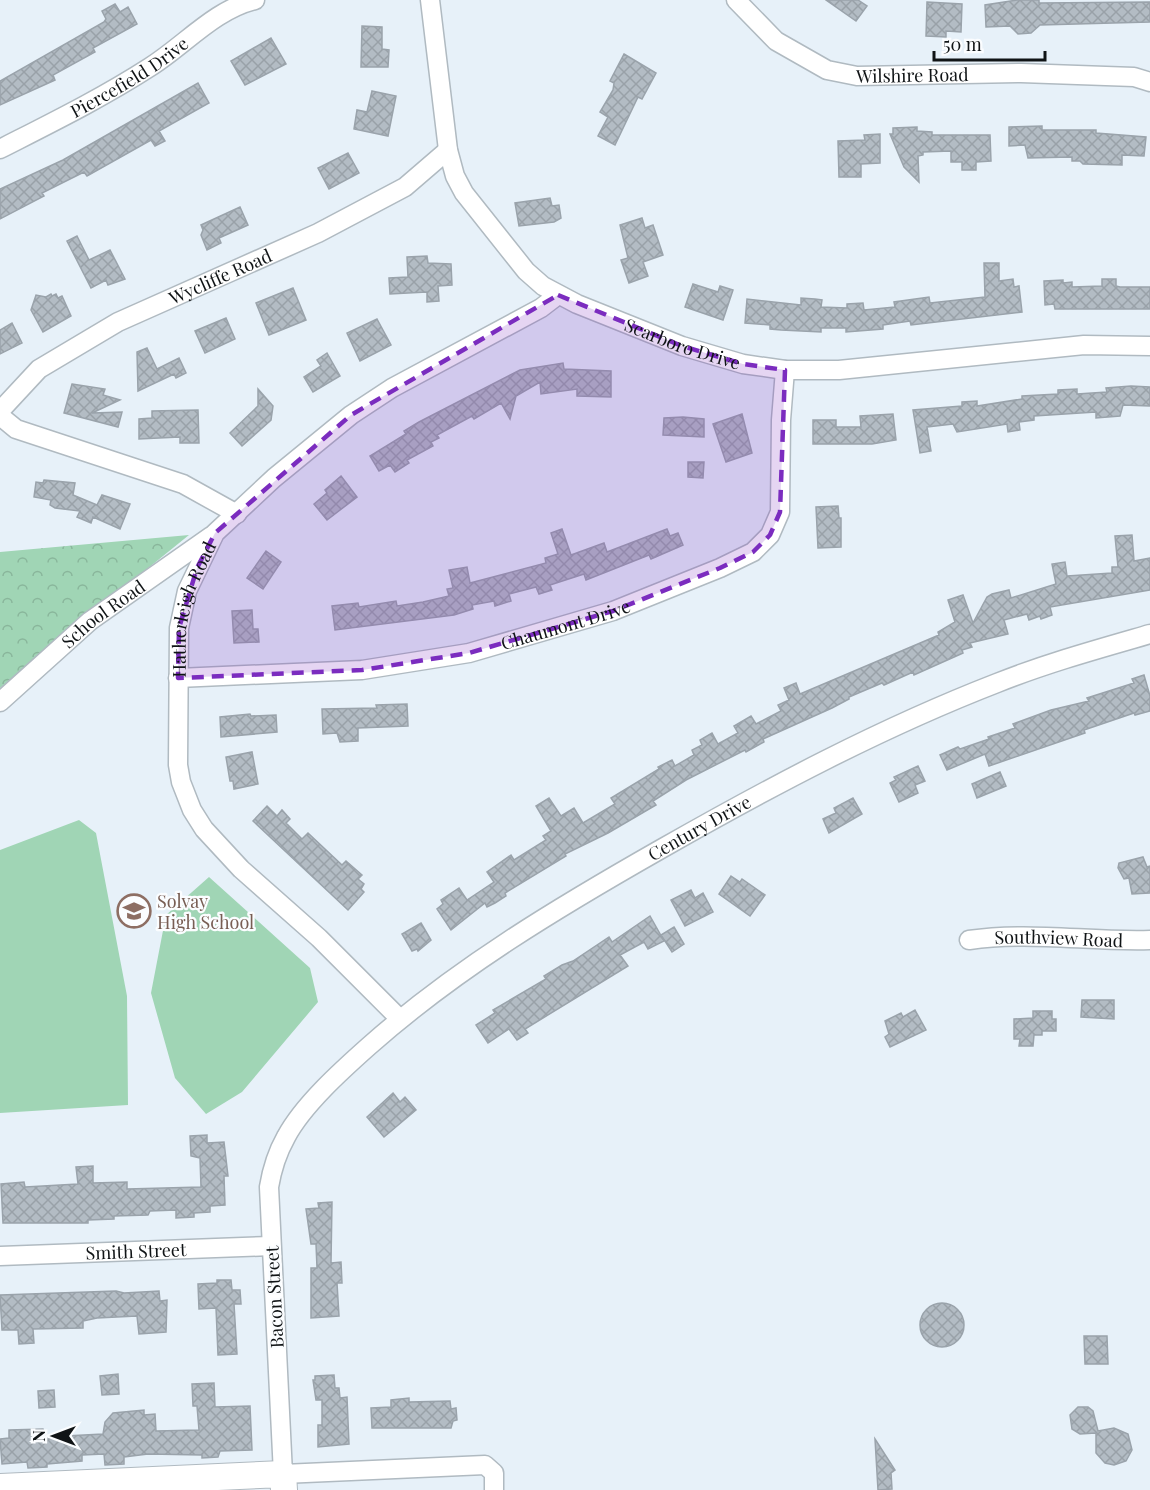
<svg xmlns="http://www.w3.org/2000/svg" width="1150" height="1490" viewBox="0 0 1150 1490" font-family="'Playfair Display',serif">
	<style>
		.forest { fill: url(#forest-crowns) }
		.pitch { fill: #a0d5b5 }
		.building { fill: url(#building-cross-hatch); stroke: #9aa3ab; stroke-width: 1.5 }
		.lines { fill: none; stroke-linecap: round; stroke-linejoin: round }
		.street-casing { stroke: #b0bac1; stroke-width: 21 }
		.secondary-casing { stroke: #b0bac1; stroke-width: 28 }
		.street { stroke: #fff; stroke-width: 18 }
		.secondary { stroke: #fff; stroke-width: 26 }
		.marked { fill: #7b2cbf; fill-opacity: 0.2; stroke: #7b2cbf; stroke-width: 4.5; stroke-dasharray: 12 8; stroke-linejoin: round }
		.labels { text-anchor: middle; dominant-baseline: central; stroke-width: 4.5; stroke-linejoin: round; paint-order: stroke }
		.street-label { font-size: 18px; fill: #101416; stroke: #fbfdff }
		.education-label { font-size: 18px; fill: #785e54; stroke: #fbfdff; text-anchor: start }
	</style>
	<defs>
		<pattern id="forest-crowns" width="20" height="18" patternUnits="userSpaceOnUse" patternTransform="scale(1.5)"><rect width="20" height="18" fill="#a0d5b5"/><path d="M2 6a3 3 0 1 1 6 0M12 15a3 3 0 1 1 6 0" fill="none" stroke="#89b69b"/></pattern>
		<pattern id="building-cross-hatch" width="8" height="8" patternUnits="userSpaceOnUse" patternTransform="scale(1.5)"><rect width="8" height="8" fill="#b3bcc4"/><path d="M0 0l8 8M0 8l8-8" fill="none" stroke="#99a1a8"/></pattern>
	</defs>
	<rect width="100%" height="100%" fill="#e7f1f9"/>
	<path class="forest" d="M189,535L0,688V552Z"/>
	<path class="pitch" d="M79,820L96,833L127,996L128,1105L0,1113V850Z
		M209,877L310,968L318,1002L242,1092L206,1114L175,1078L151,993L166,915Z"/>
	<path class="building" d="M826,0H858L867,6L856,21Z
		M1017,0H1039V3L1150,2V22L1040,25L1031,33L1018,34L1010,26L986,27L985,5Z
		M927,2L962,4L961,32L946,31V37L926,36Z
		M115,4L120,12L128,7L137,24L93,48L95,52L53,75L55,80L0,105V81L104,22L106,19L102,11Z
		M362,26L382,27V49L389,50L388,67H361Z
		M271,38L286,64L245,85L231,61Z
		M624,54L656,73L642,99L638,97L615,145L598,136L608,117L600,112L613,90L614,83L610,81Z
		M198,83L209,103L159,131L165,141L155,146L151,140L87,176L84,172L42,193L44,196L0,219V189L63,160Z
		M372,91L396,96L388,136L354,129L357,110L367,112Z
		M1042,126V130H1096V133L1146,137L1144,156L1122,155V165L1083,164L1080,161H1072V157L1028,158L1025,145L1009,146V127Z
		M917,127V131L932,132V135H990L991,161L976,162V170H962V162H951V151L923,152V155L918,156L919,182L904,167L890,134H893V128Z
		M880,134V163L861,164V177H839L838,141L865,140L864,135Z
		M348,153L359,173L329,189L318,168Z
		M550,198L552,206L559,205L561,218L554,222L519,226L515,203Z
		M240,207L248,225L219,238L221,243L207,250L201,235L203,230L201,225Z
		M642,218L645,228L653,225L663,255L643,262L648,276L629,283L621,260L628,258L620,225Z
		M77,236L89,260L110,250L125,279L108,285L106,280L91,288L67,241Z
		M427,256L428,263L451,264L452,285L438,286L439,301L427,302V292L390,294L389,278L408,277L407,257Z
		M984,263H999V281L1013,279L1014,287L1019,286L1022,312L911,325L910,321L883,325V329L846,332V328H821V332L781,330L770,329V325L745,323L747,299L801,305V298L815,299L822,300L821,307L847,308V304L863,303L864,310L895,307L894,302L929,297L930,303L985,297Z
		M1102,279H1116V286L1120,287H1150V309H1055L1054,304L1045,305L1044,281L1063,280V283L1072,282V287L1102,286Z
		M693,284L718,292L720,286L733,290L723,320L685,307Z
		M293,288L306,320L269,335L256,303Z
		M51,294L52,296L56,294L58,298L62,296L71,316L43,332L31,310L36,295L46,297Z
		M226,318L235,339L205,353L195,331Z
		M377,319L391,345L360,361L347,333Z
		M12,323L22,343L0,354V330Z
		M147,348L157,369L179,358L186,373L176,378L174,374L138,391L137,352Z
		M327,353L340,376L313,392L304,377L321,366L317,360Z
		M563,363L564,369L611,371V397L577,396V389L541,394L540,382L516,396L510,419L501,403L474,419L472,416L437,435L439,438L431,442L433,446L407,460L409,463L395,472L390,465L379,471L370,456L406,434L404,431L419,422L520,370Z
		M72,384L105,389L103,395L120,400L92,413L122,412L118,427L64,413Z
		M1131,386L1150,387V406L1123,405L1120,416L1096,418V412L1034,416V420L1019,422L1020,430L1008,432L1007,424L957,432L953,424L927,427L931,451L920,453L913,410L962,406V402L977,401V406L1022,399V396L1058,394V390L1077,389V394L1107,392L1106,388Z
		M258,389L273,406L271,420L242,446L230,433L258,406Z
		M198,410L199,443H180V437L139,439V419L152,418V411Z
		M742,414L752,453L726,462L713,424Z
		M893,414L896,440L872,444H813V420H836V427H861L860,416Z
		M683,417L704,419V437L663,435L664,418Z
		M688,462H704L703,478L688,477Z
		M341,476L357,497L327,520L314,504L327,493L325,490Z
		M44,480L75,483L73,495L97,505L102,495L130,504L120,529L93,517L91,523L77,517L80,511L55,508L50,505L51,500L34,497L36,482L43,483Z
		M838,506L839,518H841V547L818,548L816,507Z
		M562,529L571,555L604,543L607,552L667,529L670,536L678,533L683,545L651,559L649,555L586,580L584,574L550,585L552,590L539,594L536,587L509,594L511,601L495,606L494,601L472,605L473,609L454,615L335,630L332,606L358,603L359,607L396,601L397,606L423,602L449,596L447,589L453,588L449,570L467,567L470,583L546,563L545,558L558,554L551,533Z
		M1132,535L1134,561L1150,558V590L1050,607L1052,615L1041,619L1040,616L1029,620L1027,614L1004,620L1008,634L970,643L972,647L962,650L963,653L914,675L913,672L884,685L882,683L849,697V699L832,708L763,739L764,742L746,752L745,750L686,780L653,801L656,805L608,833L565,854L566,856L505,893L506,896L495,903L487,907L485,903L451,930L437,909L443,904L441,900L459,888L467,900L494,882L487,872L511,855L514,860L546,840L543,836L551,831L536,806L549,798L561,816L574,808L583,823L615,804L611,798L659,769L658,767L672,760L675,766L694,755L692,750L702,745L700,740L712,733L718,744L738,733L734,726L751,716L756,724L781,711L778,705L789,700L784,688L796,683L800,694L939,635L938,632L955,622L948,600L963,595L973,623L987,597L992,594L1009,590L1011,598L1056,584L1052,564L1065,562L1067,576L1112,573V567H1118L1115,536Z
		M266,551L281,562L263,589L247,578Z
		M252,610L253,629H258L259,642L234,643L232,611Z
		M1144,675L1150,696V711L1135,715L1134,713L1084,730L1085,733L989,766L985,754L947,770L940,755L958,747L960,749L989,739L988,737L1015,728L1013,724L1051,710L1089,701L1087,698L1134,683L1132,679Z
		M407,704L408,726L358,728V741L340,742L337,733L323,734L322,709L377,708L376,705Z
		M250,714L251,716L276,715L277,732L221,737L220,717Z
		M252,752L258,784L234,789L233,781H230L226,757Z
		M918,766L925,781L915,785L918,793L899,802L890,783L896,780L894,777Z
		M1000,772L1006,786L977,798L972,784Z
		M853,798L862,814L829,833L823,819L836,813L834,808Z
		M267,806L277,816L282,810L290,819L286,823L302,839L308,833L342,865L346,861L362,875L358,879L364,884L361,889L364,892L348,910L253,821Z
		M1143,857L1147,867L1150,866V893L1132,894L1129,878L1124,879L1118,868L1119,863Z
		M731,876L740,882L742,879L765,895L750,916L719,894Z
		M691,890L695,898L703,893L713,912L685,926L671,900Z
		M650,916L664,941L648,949L644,942L620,955L628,966L525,1029L528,1033L517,1040L509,1029L488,1043L476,1025L495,1013L493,1010L546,979L544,976L562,965L573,961L609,937L612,942Z
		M421,923L431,940L418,951L417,949L412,951L402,934Z
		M674,927L684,944L672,952L661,935Z
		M1082,1000H1114V1019L1081,1017Z
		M915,1010L926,1030L890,1047L885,1037L889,1034L885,1021L901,1013L903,1017Z
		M1033,1011H1052V1019H1056V1031H1042V1035H1034L1033,1046H1019L1020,1039H1014V1019L1033,1018Z
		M393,1093L400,1102L405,1097L416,1110L384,1137L367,1117Z
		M207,1135V1143L224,1142L228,1176H224L225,1205L210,1206V1212L194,1213V1217L176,1218V1210L150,1211L148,1215L114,1216V1219L88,1220V1223H3L1,1184L24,1182L25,1187L78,1184L76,1167L93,1166V1183L127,1182V1189L201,1187L200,1158L191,1156L190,1136Z
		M332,1202L331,1263L341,1262L342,1283H337L339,1316L311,1318V1268H317L316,1244H311L306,1209L319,1208L318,1203Z
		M217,1280H231L232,1290H240L241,1304H234L237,1354L218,1355L216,1308L199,1309L198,1284L217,1283Z
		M116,1291L124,1293L159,1291L160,1301L167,1300L166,1332L139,1334L137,1316L97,1318L83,1321V1328L33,1329L34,1343L19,1344L18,1330H2L0,1295Z
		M920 1325a22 22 0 1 1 44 0a22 22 0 1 1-44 0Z
		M1084,1336H1107L1108,1364H1085Z
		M118,1374L119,1394L102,1395L100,1376Z
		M334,1375L335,1388H339L340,1398L347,1397L349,1444L318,1447V1425H322V1400H316L313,1380H315V1376Z
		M214,1383L215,1407L250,1406L252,1450L220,1451L218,1457L202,1458V1455L148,1454L124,1457V1464L105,1465L104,1454L82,1455V1461L47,1464V1467L28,1468L27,1462L2,1464L0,1439L9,1438V1430L43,1429L46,1437L103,1434L105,1422L113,1413L144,1410V1415L155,1414L156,1431L199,1430L197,1406H193L192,1384Z
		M54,1390L55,1407L39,1408L38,1391Z
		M409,1398V1402L450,1401L451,1409L456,1408L457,1420L453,1421L451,1428H372L371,1408L391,1407V1400Z
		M1078,1407H1088L1093,1411L1098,1431L1114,1428L1128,1434L1132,1450L1126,1461L1114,1465L1105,1463L1096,1453V1433L1080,1434L1072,1429L1070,1415Z
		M875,1439L895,1470L891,1473L892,1489L878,1490Z"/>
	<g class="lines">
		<defs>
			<g id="street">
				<path id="s1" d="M430,0L448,150L455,176L464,193L526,271L543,286L577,304L682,346L743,364L785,370H839L1084,345L1150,346"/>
				<path id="s2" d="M736,0L776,41L827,70L857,76L1021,73L1134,77L1150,82"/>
				<path id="s3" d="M0,149C51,123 102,98 150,67C185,45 214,10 255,0"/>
				<path id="s4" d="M0,411L39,369L118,322L318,233L405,187L448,150"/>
				<path d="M0,416L16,429L183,484L237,514"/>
				<path id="s5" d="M178,678L362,670L469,653L613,611L720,568L753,552L770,535L780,512L781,420L785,370"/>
				<path id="s6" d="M0,702L90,621L211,536"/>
				<path id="s7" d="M969,940C1029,931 1089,942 1150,940"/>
				<path id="s8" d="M400,1019L319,938L241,869L204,829L192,810L181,782L178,765L179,628L187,591L215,533L274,478L351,415L392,388L541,308L558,295"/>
				<path id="s9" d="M0,1256L271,1246"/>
				<path id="s10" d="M494,1490V1473L485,1465L283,1474L269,1187C272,1169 277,1153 286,1137C303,1105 342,1070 369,1046C457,968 559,907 661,849C770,787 881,728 997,683C1047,663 1098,649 1150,634"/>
			</g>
			<path id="secondary" d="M0,1487L283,1474L284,1490"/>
		</defs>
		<use href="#street" class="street-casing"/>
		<use href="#secondary" class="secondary-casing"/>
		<use href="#street" class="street"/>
		<use href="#secondary" class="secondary"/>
	</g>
	<path class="marked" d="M558,295L682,346L743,364L785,370L780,512L770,535L753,552L720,568L613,611L469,653L362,670L178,678L179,628L197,568L215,533L351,415Z"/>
	<defs>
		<symbol id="school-ring" viewBox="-11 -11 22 22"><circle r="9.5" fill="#fbfdff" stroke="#8d6e63" stroke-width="1.5"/><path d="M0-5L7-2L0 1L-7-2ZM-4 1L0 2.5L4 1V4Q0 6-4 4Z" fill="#8d6e63"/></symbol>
	</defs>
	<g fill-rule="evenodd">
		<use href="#school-ring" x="115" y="892" width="38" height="38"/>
	</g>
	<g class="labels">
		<g class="street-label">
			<text stroke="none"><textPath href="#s2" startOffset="202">Wilshire Road</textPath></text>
			<text stroke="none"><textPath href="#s3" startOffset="148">Piercefield Drive</textPath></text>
			<text stroke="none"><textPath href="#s4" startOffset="261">Wycliffe Road</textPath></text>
			<text stroke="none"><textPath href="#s1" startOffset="471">Scarboro Drive</textPath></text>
			<text stroke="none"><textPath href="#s8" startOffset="501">Hatherleigh Road</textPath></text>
			<text stroke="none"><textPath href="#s6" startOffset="136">School Road</textPath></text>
			<text stroke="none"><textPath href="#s5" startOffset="393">Chaumont Drive</textPath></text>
			<text stroke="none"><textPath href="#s10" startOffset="1092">Century Drive</textPath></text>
			<text stroke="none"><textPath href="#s7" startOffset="90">Southview Road</textPath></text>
			<text stroke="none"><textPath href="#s9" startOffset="136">Smith Street</textPath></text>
			<text transform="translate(274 1297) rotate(-93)">Bacon Street</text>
		</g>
		<g class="education-label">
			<text x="157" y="901">Solvay<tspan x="157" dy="21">High School</tspan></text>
		</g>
	</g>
	<g transform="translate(54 1436) rotate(270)" stroke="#fbfdff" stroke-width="4.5" paint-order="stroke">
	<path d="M0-4.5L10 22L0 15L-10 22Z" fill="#101416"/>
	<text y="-9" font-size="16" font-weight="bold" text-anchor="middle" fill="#101416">N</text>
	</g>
	<path d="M934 51v9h111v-9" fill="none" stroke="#101416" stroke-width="3"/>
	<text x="943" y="51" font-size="18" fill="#101416" stroke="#fbfdff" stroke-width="4.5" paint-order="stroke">50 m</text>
</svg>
